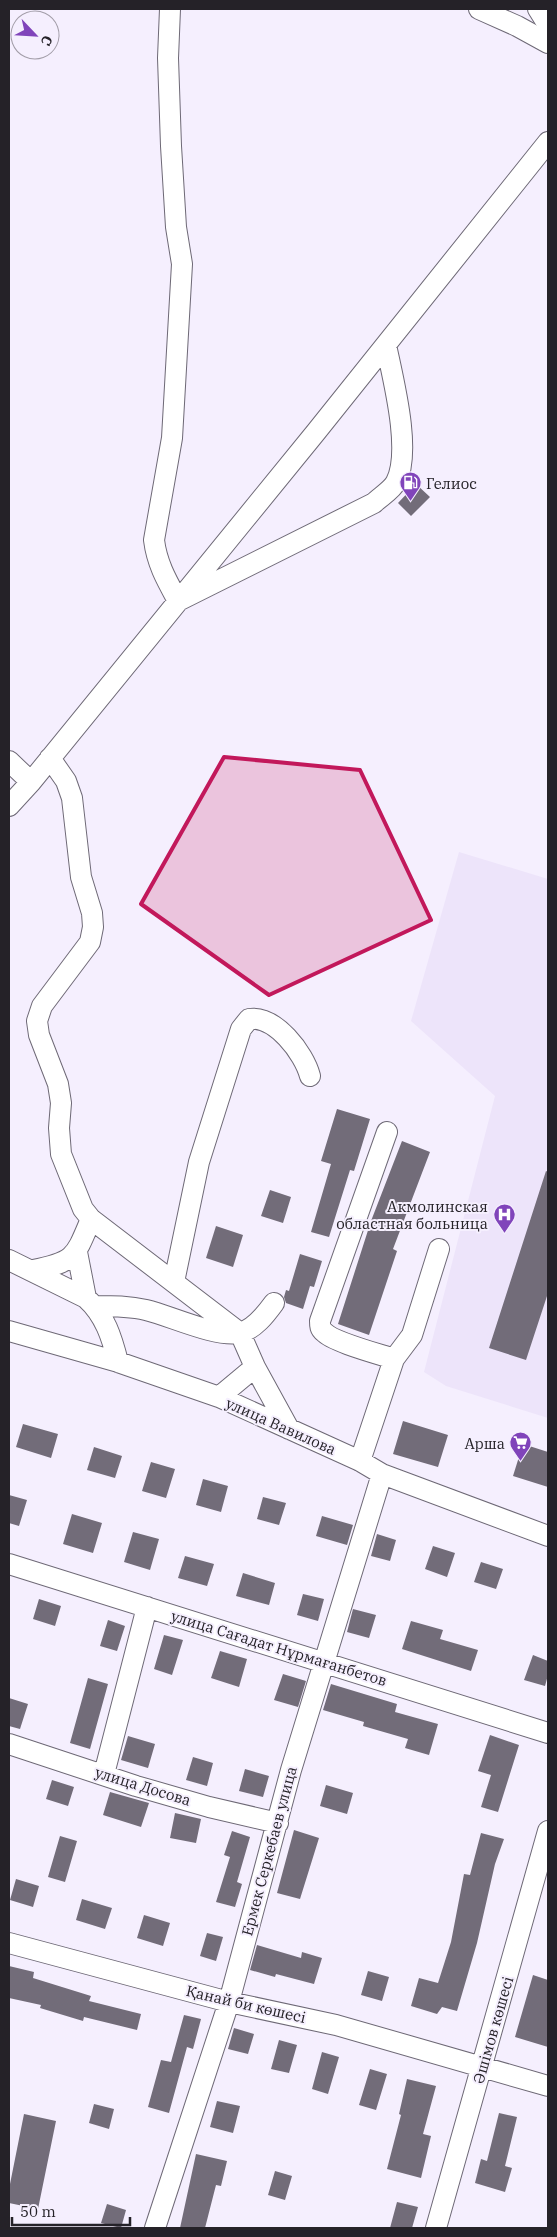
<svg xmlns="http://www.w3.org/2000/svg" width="557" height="2237" viewBox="0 0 557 2237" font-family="'IBM Plex Serif',serif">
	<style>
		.built { fill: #ede4fa }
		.building { fill: #726c79 }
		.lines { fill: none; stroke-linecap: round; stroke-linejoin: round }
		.minor-casing { stroke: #6e6976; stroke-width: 22 }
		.minor { stroke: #fff; stroke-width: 20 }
		.marked { fill: #c2185b; fill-opacity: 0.2; stroke: #c2185b; stroke-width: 4; stroke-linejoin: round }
		.labels { text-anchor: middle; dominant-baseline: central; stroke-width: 4; stroke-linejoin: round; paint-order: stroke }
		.poi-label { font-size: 15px; fill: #252228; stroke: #f5effe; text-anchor: end }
		.street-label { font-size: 15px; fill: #252228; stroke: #f5effe }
	</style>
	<rect width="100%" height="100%" fill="#f5effe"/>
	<path class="built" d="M459,852L548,879V1418L446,1386L424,1372L495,1096L411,1021Z"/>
	<path class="building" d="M416,484L430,497L411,516L398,503Z
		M337,1109L370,1119L354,1171L350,1170L329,1237L311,1232L331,1164L321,1161Z
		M402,1141L430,1152L393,1249L397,1251L369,1335L338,1324L371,1221Z
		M546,1171L548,1172V1293L526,1360L489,1348Z
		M270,1190L291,1197L283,1223L261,1216Z
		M216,1226L243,1235L233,1267L206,1258Z
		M300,1254L322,1261L314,1287L310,1286L303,1309L286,1303L284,1297L286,1290L289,1291Z
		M403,1421L448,1435L438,1467L393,1454Z
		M23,1424L58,1434L51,1458L16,1447Z
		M523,1444L548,1452V1487L513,1476Z
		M94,1447L122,1456L115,1478L87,1470Z
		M151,1462L175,1469L166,1498L142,1491Z
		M203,1479L228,1486L221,1512L196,1505Z
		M9,1495L27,1500L19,1526L9,1523Z
		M263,1497L286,1503L279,1525L257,1519Z
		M72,1514L102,1523L93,1553L63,1544Z
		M322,1516L353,1525L347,1545L316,1536Z
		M133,1532L159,1539L150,1570L124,1562Z
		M377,1534L396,1540L390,1561L371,1556Z
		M433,1546L455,1553L447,1577L425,1569Z
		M185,1556L214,1564L207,1586L178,1578Z
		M481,1562L503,1569L496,1589L474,1582Z
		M243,1573L275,1583L269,1605L236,1596Z
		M303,1594L324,1599L318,1621L297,1615Z
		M39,1599L61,1606L55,1626L33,1619Z
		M353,1609L376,1615L369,1638L347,1632Z
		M108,1620L125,1626L117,1651L100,1646Z
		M411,1621L443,1630L440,1639L478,1650L471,1671L402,1649Z
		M164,1635L183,1640L172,1675L154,1669Z
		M220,1651L247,1659L239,1687L211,1678Z
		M533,1655L548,1661V1675L545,1686L524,1680Z
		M283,1674L306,1681L298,1707L274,1700Z
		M88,1678L108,1684L90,1749L70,1743Z
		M331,1684L397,1704L395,1712L438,1724L429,1755L405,1748L408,1739L363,1726L364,1722L323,1710Z
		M9,1698L28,1704L20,1729L9,1726Z
		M490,1735L519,1745L498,1812L481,1807L491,1775L478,1771Z
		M128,1736L155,1744L148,1768L121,1760Z
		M193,1757L213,1763L207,1786L186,1780Z
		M245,1769L269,1776L263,1797L239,1791Z
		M52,1780L74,1787L68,1806L46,1799Z
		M326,1785L353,1793L347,1814L320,1806Z
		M110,1792L149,1803L141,1827L103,1815Z
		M175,1813L201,1819L196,1843L170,1838Z
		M294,1830L319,1838L300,1899L277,1893Z
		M232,1831L250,1837L237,1882L242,1884L235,1907L216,1902L230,1857L224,1855Z
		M481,1833L504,1839L495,1864L477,1943L457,2011L442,2007L437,2014L411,2006L419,1978L438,1983L451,1942L464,1874L470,1875Z
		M60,1836L77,1841L65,1882L48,1877Z
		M16,1879L39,1886L33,1907L10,1900Z
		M82,1899L112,1908L105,1929L76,1920Z
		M144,1915L170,1923L163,1946L137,1938Z
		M207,1933L223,1937L216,1961L200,1956Z
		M257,1945L301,1958L302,1952L322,1958L314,1984L276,1974L275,1977L250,1970Z
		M9,1966L34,1972L33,1978L91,1996L89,2001L141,2014L137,2030L84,2017L83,2021L40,2008L41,2005L9,1998Z
		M368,1971L389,1977L382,2001L361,1995Z
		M533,1975L548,1980V2047L515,2037Z
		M184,2015L201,2019L193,2049L187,2047L169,2113L148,2107L161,2060L171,2062Z
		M234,2028L254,2034L248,2054L228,2049Z
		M279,2040L297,2045L289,2073L271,2069Z
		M322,2052L339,2057L328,2094L312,2089Z
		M370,2069L387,2074L376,2110L359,2105Z
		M407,2079L436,2086L423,2134L431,2136L421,2178L387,2169L401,2115L399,2114Z
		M217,2101L240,2106L233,2133L210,2127Z
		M94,2104L114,2109L109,2129L89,2123Z
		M499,2113L517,2117L505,2166L512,2168L505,2192L475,2183L481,2159L487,2161Z
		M24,2114L56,2121L38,2209L9,2203V2189Z
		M196,2154L227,2161L221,2186L216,2185L205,2228H180Z
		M275,2171L292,2176L285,2200L268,2195Z
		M397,2202L418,2207L412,2228H390Z
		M107,2204L126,2210L121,2228L101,2223Z"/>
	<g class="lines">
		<defs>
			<path id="minor" d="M170,9L168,58L171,146L176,227L182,264L172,438L154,540C157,564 167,581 178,601L374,503C380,497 392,490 396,482C412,451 393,379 386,345
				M479,9L517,26L548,43
				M538,9L548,25
				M50,758L66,781L72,798L81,877L92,913L93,927L90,942L42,1006L37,1021L39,1035L58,1084L61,1103L59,1128L61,1154L83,1209L91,1219L240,1333L255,1367L289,1429
				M9,761L31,782
				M9,806L31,782L316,432L548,142
				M387,1132L320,1321C320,1326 320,1329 324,1332C333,1342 379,1354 394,1359
				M77,1252L86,1298
				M9,1260L86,1298C105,1315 112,1338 118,1362
				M33,1270C75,1262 75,1257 91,1219
				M174,1282L199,1162L241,1029L249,1019C275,1015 304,1053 310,1076
				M96,1306C113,1306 129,1306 146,1310C171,1316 214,1337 239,1333C254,1330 266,1314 274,1303
				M9,1331L118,1362L219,1397L360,1461L382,1474L548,1536
				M219,1397L255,1367
				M360,1461L394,1359L412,1335L439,1249
				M9,1564L548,1733
				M9,1744L136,1786L209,1807L278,1823
				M104,1774L147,1607
				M9,1943L229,2002L336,2025L548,2086
				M155,2228L229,2002L291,1770L382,1474
				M436,2228L548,1831"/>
		</defs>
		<use href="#minor" class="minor-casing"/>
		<use href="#minor" class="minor"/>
	</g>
	<path class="marked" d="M224,757L360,770L431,920L269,995L141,904Z"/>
	<defs>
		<symbol id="fuel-pin" viewBox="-11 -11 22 30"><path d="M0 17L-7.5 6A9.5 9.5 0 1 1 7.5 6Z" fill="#8044ba" stroke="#f5effe"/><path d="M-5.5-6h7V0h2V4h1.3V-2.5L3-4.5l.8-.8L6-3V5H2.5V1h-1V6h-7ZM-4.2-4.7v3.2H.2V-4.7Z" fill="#fff"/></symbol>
		<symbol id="hospital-pin" viewBox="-11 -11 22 30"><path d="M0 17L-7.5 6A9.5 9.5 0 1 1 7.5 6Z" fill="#8044ba" stroke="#f5effe"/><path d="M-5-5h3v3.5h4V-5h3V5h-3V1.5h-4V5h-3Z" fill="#fff"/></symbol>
		<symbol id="supermarket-pin" viewBox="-11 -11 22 30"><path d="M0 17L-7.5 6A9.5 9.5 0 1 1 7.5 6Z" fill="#8044ba" stroke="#f5effe"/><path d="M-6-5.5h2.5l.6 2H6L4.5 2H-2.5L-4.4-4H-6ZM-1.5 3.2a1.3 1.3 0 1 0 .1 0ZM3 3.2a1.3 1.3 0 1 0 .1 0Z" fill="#fff"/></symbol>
	</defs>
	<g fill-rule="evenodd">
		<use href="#fuel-pin" x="398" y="470" width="25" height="34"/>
		<use href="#hospital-pin" x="492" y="1202" width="25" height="34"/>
		<use href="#supermarket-pin" x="508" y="1430" width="25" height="34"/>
	</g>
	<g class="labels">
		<g class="poi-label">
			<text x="426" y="483" text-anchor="start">Гелиос</text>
			<text x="488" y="1206">Акмолинская<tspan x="488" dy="17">областная больница</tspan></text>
			<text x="505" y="1443">Арша</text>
		</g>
		<g class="street-label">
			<text transform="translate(281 1426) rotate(24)">улица Вавилова</text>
			<text transform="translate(279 1648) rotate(17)">улица Сағадат Нұрмағанбетов</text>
			<text transform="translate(143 1786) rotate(17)">улица Досова</text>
			<text transform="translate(269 1851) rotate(-75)">Ермек Серкебаев улица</text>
			<text transform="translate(246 2004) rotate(13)">Қанай би көшесі</text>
			<text transform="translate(493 2030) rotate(-74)">Әшімов көшесі</text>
		</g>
	</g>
	<rect width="557" height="2237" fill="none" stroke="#252228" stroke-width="20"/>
	<g transform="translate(35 35) rotate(115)"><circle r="24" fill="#f5effe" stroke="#a29da8"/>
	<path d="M0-4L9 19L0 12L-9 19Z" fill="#8044ba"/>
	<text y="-8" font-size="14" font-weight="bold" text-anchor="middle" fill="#252228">С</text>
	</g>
	<path d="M12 2217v8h118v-8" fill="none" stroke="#252228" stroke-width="2.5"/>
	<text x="20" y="2217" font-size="15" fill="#252228" stroke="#f5effe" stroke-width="4" paint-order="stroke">50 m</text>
</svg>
